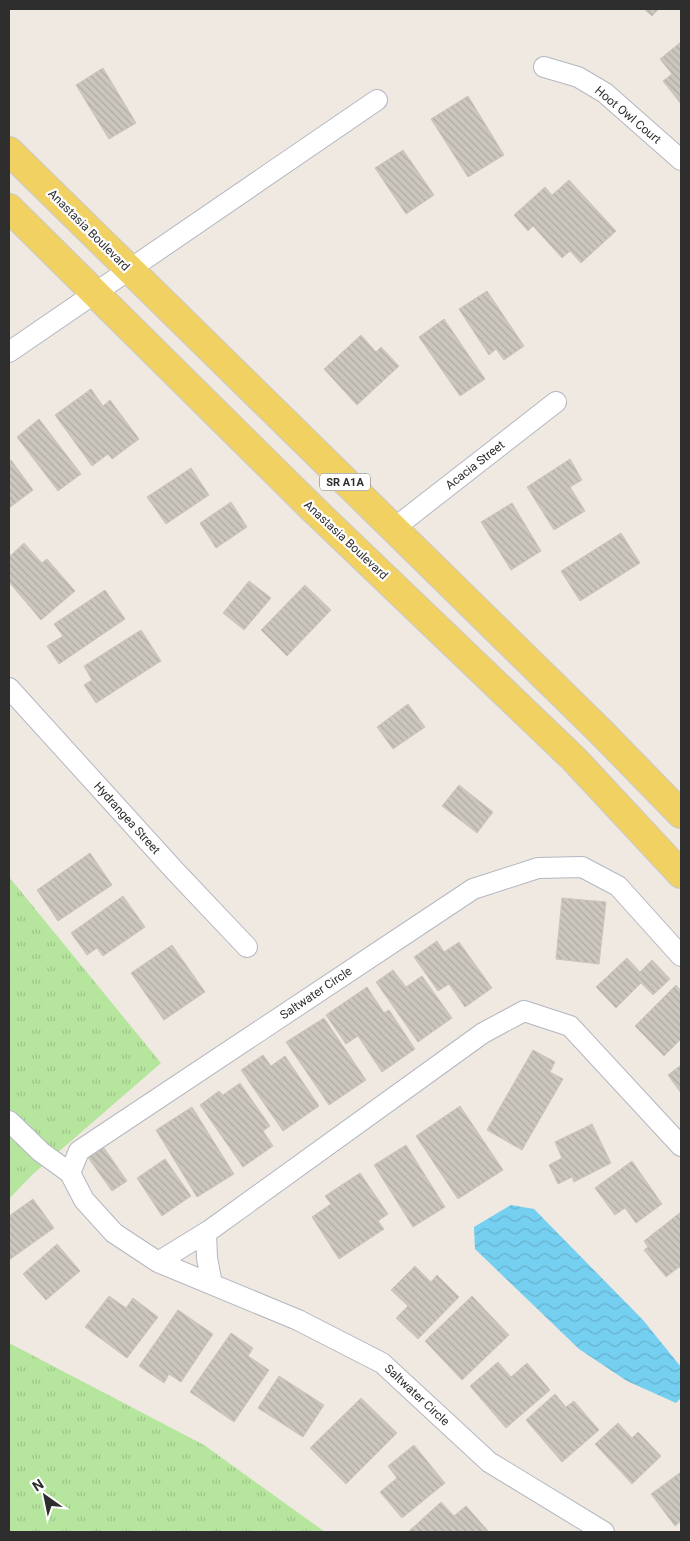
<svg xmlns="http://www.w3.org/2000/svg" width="690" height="1541" viewBox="0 0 690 1541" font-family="Roboto,sans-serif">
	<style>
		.grass { fill: url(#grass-tufts) }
		.water { fill: url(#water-waves) }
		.building { fill: url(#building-back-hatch); stroke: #cbc5ba }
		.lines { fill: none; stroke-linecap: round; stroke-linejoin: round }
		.minor-casing { stroke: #b4b7c1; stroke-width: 22 }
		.primary-casing { stroke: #c9c9c9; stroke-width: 30 }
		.minor { stroke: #fff; stroke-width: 20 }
		.primary { stroke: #f2d163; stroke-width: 28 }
		.labels { text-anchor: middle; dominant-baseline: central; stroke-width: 4.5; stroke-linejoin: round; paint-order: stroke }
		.shield { fill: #fff; stroke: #6d6d6d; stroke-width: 1 }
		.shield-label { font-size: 11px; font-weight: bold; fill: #2e2e2e }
		.street-label { font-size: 12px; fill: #2e2e2e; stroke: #fff }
	</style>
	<defs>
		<pattern id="grass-tufts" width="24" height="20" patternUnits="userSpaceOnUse" patternTransform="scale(1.25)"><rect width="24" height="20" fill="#b6e59e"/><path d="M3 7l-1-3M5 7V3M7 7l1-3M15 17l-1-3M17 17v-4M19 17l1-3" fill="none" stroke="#9dc588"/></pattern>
		<pattern id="water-waves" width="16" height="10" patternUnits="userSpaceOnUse" patternTransform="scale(1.25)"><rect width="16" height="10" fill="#75cff0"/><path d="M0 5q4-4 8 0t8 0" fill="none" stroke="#66b2ce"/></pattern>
		<pattern id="building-back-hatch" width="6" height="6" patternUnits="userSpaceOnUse" patternTransform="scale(1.25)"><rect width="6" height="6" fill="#cbc7bf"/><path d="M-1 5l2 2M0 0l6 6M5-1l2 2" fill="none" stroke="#afaba4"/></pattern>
	</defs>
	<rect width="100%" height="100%" fill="#efe9e1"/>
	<path class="grass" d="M9,877L161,1063L33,1174L9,1199Z
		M9,1343L204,1445L325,1532H9Z"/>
	<path class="water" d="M511,1205L534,1209L643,1320L681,1367V1398L676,1403L627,1381L579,1349L475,1249L474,1227Z"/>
	<path class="building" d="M644,9H659L652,16Z
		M681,42V104L663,81L672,74L660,59Z
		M103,68L136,123L109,139L76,85Z
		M468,96L504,155L468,177L431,119Z
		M403,150L434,195L406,214L375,168Z
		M569,180L616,231L581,263L570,251L562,258L533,226L528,231L514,215L545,187L552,195Z
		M487,291L524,346L504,360L496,349L489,355L459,309Z
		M444,319L485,379L460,396L419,337Z
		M361,335L376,352L381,347L399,366L357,405L324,369Z
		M91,389L103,406L110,400L139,439L112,459L108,454L92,466L55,415Z
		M39,419L81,474L58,491L17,437Z
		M570,459L582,480L570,487L585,511L554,530L527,487Z
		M11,460L33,490L9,508V462Z
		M191,468L209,495L166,524L147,497Z
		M231,502L247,527L216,548L200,523Z
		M512,503L541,551L511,570L481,522Z
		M621,533L640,563L580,601L561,571Z
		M24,543L42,563L47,559L75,591L41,620L9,582V557Z
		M249,581L271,598L244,630L223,613Z
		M305,585L331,610L287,656L261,630Z
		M105,590L125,619L59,664L47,646L63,636L54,624Z
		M141,630L161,661L96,703L84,685L92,680L84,666Z
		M408,704L425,727L393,749L377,727Z
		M459,785L493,812L477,833L442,806Z
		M90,853L112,885L58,921L37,890Z
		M123,896L145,927L103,956L97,948L87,955L71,933Z
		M562,898L606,902L599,964L556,959Z
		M437,941L444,952L459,942L492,988L465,1007L449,984L438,991L414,957Z
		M172,945L205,992L164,1020L131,973Z
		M627,958L640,972L652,960L670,979L653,995L641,983L616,1008L596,987Z
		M393,970L406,987L422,976L452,1018L418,1042L376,982Z
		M676,985L681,991V1039L664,1056L635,1026Z
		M367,987L384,1013L389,1010L415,1049L382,1072L358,1036L346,1044L326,1015Z
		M324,1018L366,1080L329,1105L286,1042Z
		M533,1050L555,1062L550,1072L563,1079L522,1150L487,1130Z
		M263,1055L271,1066L285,1056L319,1106L283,1131L241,1070Z
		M681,1065V1093L668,1075Z
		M240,1083L270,1126L263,1131L273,1146L243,1167L200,1105L219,1091L223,1095Z
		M460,1106L503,1170L458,1199L416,1136Z
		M192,1107L234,1174L197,1197L156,1130Z
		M592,1124L611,1163L574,1182L572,1177L558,1184L549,1165L562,1158L555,1142Z
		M102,1145L127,1181L112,1191L87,1156Z
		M406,1145L445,1207L413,1227L374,1165Z
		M165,1159L191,1196L162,1216L137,1178Z
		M632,1161L662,1204L636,1223L625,1208L615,1215L595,1188Z
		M360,1173L388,1214L378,1221L384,1229L339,1259L312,1217L331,1204L325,1196Z
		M33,1199L54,1228L9,1260V1216Z
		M681,1212V1269L679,1267L666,1277L644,1250L648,1247L644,1241Z
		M57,1244L80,1271L46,1300L23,1274Z
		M415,1266L431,1282L437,1275L459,1297L418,1339L396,1318L408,1306L391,1290Z
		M109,1296L126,1308L133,1298L158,1317L127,1358L85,1327Z
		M472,1296L509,1335L462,1380L425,1341Z
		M178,1310L213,1334L181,1382L169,1374L164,1383L139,1366Z
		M231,1333L253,1348L248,1356L269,1370L234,1422L190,1392Z
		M498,1362L511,1377L527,1363L550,1390L506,1428L470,1386Z
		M279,1376L324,1405L303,1437L258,1408Z
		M555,1394L566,1407L574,1401L599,1430L562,1462L526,1420Z
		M361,1398L397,1433L346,1484L310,1448Z
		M618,1423L632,1438L638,1432L661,1456L632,1484L595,1444Z
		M414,1445L445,1483L402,1518L380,1492L397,1478L388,1466Z
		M681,1472V1521L675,1526L651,1494Z
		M441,1502L454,1516L466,1506L489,1532H408Z"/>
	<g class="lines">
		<defs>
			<path id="minor" d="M544,67L578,77L605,93L681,160
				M9,352L377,100
				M393,529L556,402
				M9,688L175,871L247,947
				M9,1121L41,1152L70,1173
				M206,1233L207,1258L212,1284
				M158,1262L210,1230L483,1033L524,1011L570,1026L681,1146
				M604,1532L489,1462L382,1363L298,1320L158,1262L114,1233L84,1200L70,1173L79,1151L473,889L538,868L582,867L618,886L681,956"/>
			<path id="primary" d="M9,151L600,731L681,814
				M9,208L312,508L574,759L681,874"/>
		</defs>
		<use href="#minor" class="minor-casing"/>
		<use href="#primary" class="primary-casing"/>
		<use href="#minor" class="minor"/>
		<use href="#primary" class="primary"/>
	</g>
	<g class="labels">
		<rect class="shield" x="320" y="473.5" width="50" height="17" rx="4"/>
		<g class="shield-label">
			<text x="345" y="482">SR A1A</text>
		</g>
		<g class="street-label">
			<text transform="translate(628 115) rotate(40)">Hoot Owl Court</text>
			<text transform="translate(89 230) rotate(45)">Anastasia Boulevard</text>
			<text transform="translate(475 465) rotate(-38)">Acacia Street</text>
			<text transform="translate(346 540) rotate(43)">Anastasia Boulevard</text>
			<text transform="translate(127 818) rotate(48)">Hydrangea Street</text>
			<text transform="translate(316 993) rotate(-34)">Saltwater Circle</text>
			<text transform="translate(417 1395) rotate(43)">Saltwater Circle</text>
		</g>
	</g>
	<rect width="690" height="1541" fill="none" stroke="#2e2e2e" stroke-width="20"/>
	<g transform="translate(45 1496) rotate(327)" stroke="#ffffff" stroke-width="4" paint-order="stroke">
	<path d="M0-4L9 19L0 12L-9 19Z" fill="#2e2e2e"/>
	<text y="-8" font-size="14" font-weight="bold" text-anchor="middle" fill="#2e2e2e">N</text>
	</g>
</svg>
